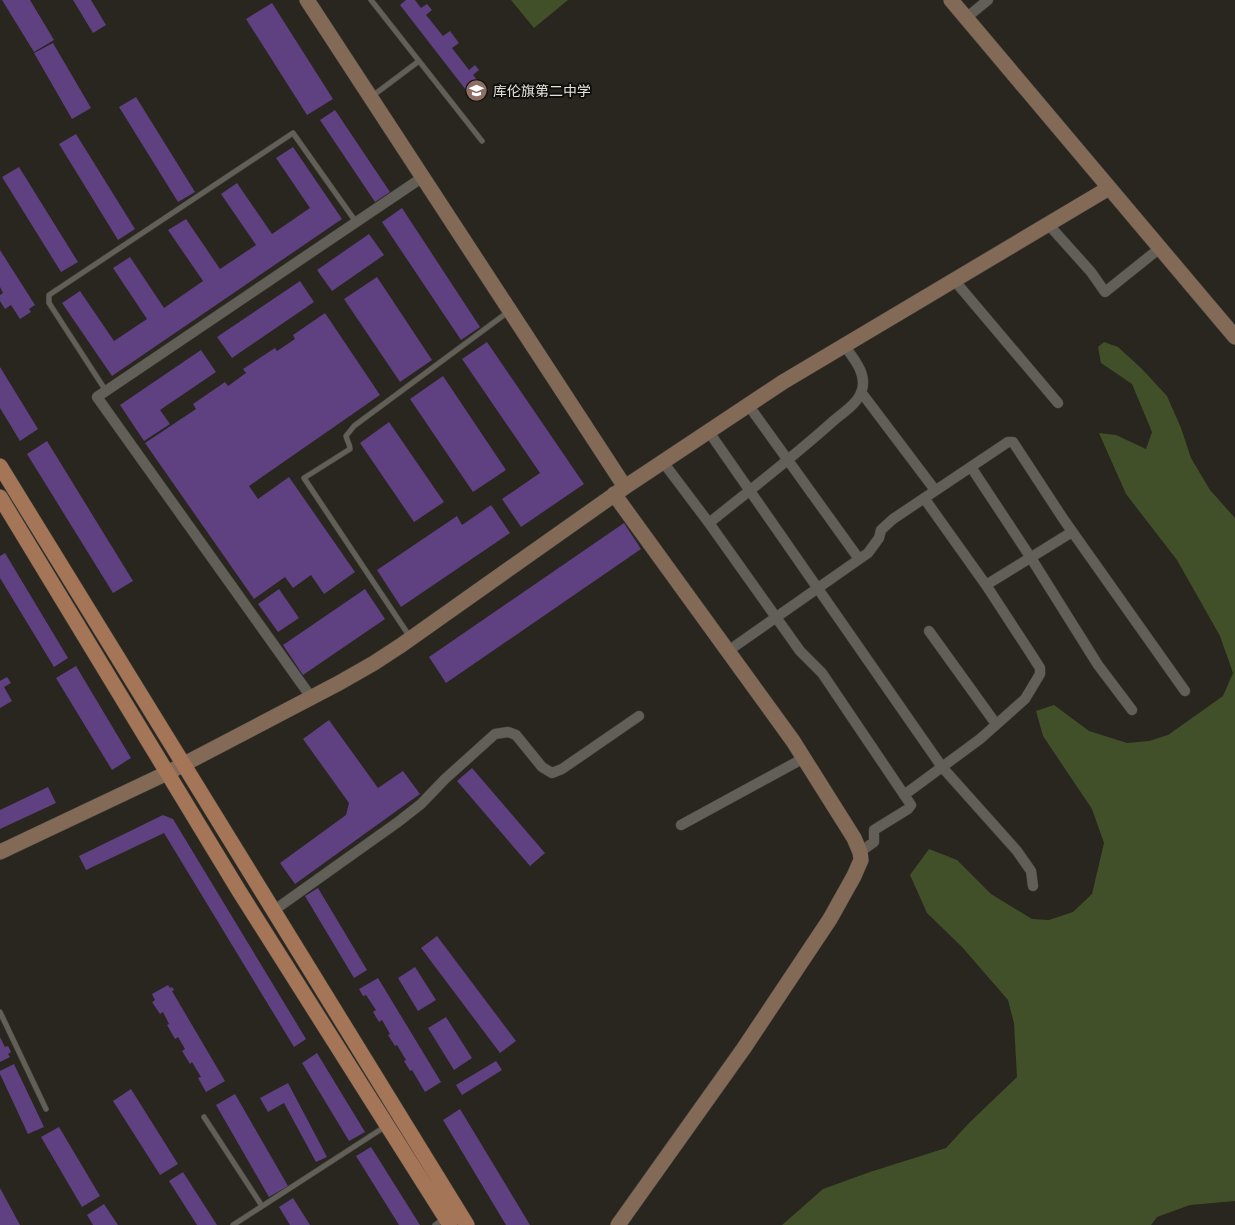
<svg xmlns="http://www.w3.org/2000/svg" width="1235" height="1225" viewBox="0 0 1235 1225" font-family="'Crimson Pro','Noto Sans SC',serif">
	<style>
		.green { fill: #415028 }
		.building { fill: #5f4080 }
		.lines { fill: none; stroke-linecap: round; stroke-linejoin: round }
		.lane-casing { stroke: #44423c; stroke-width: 6 }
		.street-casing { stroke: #44423c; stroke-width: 11 }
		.secondary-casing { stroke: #44423c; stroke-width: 16 }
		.primary-casing { stroke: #44423c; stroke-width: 16 }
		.lane { stroke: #615f57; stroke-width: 5 }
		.street { stroke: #615f57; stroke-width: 10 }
		.secondary { stroke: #836a57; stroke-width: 15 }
		.primary { stroke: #a57558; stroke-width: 15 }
		.labels { text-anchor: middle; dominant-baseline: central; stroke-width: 4; stroke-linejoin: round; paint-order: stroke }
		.poi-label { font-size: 14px; fill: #e4e3de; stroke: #100f0c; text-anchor: start }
	</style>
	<rect width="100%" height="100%" fill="#28261f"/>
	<path class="green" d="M511,0H568L534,28Z
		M1104,342L1118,347L1141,368L1167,396L1181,428L1191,458L1210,490L1235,518V1201L1190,1205L1157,1217L1151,1225H782L823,1189L870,1172L946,1148L969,1123L1017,1077L1014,1023L1008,1000L962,947L927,913L910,875L929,849L957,860L991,894L1032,919L1049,920L1073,912L1092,894L1104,843L1092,809L1043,736L1036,711L1054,705L1089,731L1127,743L1149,741L1168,735L1223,696L1233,673L1220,636L1177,560L1126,494L1099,433L1116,435L1146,449L1152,432L1132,384L1101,363L1098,347Z"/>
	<path class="building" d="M2,0H30L54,40L34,52Z
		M73,0H91L106,25L93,33Z
		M406,0H415L421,8L427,4L432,10L426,15L443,36L450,31L459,43L452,48L469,70L475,65L479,70L473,75L481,85L469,94L400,5Z
		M272,3L333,99L307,115L246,19Z
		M53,43L91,108L72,119L34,53Z
		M136,97L195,192L178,202L119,107Z
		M335,110L390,192L375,202L320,120Z
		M76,134L135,229L118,240L59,144Z
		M293,147L342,219L112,376L62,303L80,291L114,341L147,319L113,268L130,257L164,308L203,281L168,230L186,219L220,269L256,245L221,194L237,183L272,234L310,208L276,158Z
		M19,167L78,262L61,272L2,177Z
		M402,208L480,327L461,340L382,222Z
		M369,234L384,255L332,291L317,270Z
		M0,250L35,305L29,309L31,312L20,319L11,305L5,309L0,301V295L3,293L0,287Z
		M377,277L432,360L400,382L344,299Z
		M300,281L314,302L232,358L217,337Z
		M325,313L380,395L249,486L258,499L289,477L355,572L324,594L311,575L293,588L285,577L254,599L145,443L196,409L193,404L225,382L228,386L246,373L243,369L275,348L277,351L295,339L293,335Z
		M487,342L584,484L521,527L502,499L540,473L462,359Z
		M201,350L216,372L160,410L170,424L144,441L120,405Z
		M0,367L38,429L20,441L0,408Z
		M443,376L506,470L473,492L410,399Z
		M389,422L444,502L414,522L360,443Z
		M47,441L133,581L113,593L27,454Z
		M491,505L510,533L401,607L377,570L457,516L462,525Z
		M624,523L641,549L446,683L429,657Z
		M5,553L68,658L54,667L0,578V556Z
		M279,589L299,618L278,632L258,604Z
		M365,589L385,619L303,675L283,645Z
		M76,666L131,758L112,770L56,678Z
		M7,677L11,683L4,687L12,701L0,708V681Z
		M329,720L378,788L403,771L420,794L295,884L280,863L346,815L349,803L303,739Z
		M472,768L545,853L530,866L457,781Z
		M48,787L56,803L0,829V810Z
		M163,815L173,819L306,1039L294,1047L164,833L86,870L79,856Z
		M318,888L367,970L354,978L305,896Z
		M437,936L516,1041L500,1053L421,948Z
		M415,967L436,1000L418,1011L398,978Z
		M378,978L441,1082L425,1092L412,1070L410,1071L404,1061L406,1060L397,1045L395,1046L388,1035L390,1034L382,1020L379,1022L373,1012L376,1010L366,995L363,996L359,989Z
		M168,985L170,988L172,987L174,990L172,991L225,1081L206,1092L198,1078L201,1077L192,1062L190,1064L182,1051L185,1049L178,1037L175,1039L167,1025L169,1024L163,1012L160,1014L152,1002L155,1000L152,994Z
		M446,1017L472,1058L454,1070L428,1028Z
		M0,1037L5,1047L8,1046L11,1052L8,1054L10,1057L0,1062Z
		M317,1053L365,1132L349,1141L302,1063Z
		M496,1061L502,1070L462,1095L456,1085Z
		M14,1064L44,1127L28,1134L0,1074V1071Z
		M288,1083L327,1157L316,1162L284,1103L268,1112L260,1098Z
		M131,1089L178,1164L160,1175L113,1101Z
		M235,1094L288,1186L269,1197L216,1105Z
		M460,1109L530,1225H506L443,1120Z
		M59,1127L100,1196L82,1207L41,1137Z
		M371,1147L420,1225H399L356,1156Z
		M183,1172L217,1225H197L169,1181Z
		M0,1188L20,1225H0Z
		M293,1198L310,1225H290L279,1207Z
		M104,1204L118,1225H93L87,1215Z"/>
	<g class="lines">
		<defs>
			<path id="lane" d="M371,0L482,141
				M371,97L419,61
				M106,391L49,303V295L293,133L356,222
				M410,637L304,478L350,449C350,444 347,441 346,436L354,426L508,312
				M0,1012L46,1109
				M204,1117L262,1206
				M233,1225L386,1126
				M435,1225L445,1218"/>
			<path id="street" d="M966,18L988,0
				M1048,224L1091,272L1105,292L1160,248
				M954,280L1058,403
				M861,392L935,490
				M749,406L859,559
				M709,432L942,767L1017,851L1031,871L1033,886
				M663,462L709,523L800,651L822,673L911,805L908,809L874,830V842L860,852
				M971,467L1031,558L1098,665L1132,710
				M709,523C750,490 792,458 831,423C842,413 858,404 862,390C867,373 853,358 844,345
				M986,585L1072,532
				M929,631L996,724
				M728,651L868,553L879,538L881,530L893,519L1008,442H1013L1064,520L1185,691
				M311,697L97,397L423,177
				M904,795L980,739L1025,699L1040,674V668L1033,657L986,585L924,498
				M681,825L804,758
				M273,911L398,822L421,804L445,779L495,734L508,732L516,735L542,767L552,773L562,769L639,716"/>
			<path id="secondary" d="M307,0L625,487
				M951,0L1235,337
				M614,494L793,741L854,838L860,852L861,860L854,876L830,919L744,1048L618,1225
				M0,852L167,773L339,683L374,663L400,646L625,487L783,382L1109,188"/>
			<path id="primary" d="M0,466L467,1225
				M0,497L239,891L450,1225"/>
		</defs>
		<use href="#lane" class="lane-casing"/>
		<use href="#street" class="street-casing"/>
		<use href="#secondary" class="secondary-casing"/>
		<use href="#primary" class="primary-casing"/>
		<use href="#lane" class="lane"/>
		<use href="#street" class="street"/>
		<use href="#secondary" class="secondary"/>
		<use href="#primary" class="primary"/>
	</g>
	<defs>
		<symbol id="school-disc" viewBox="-11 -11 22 22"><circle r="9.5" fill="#8d6e63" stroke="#100f0c"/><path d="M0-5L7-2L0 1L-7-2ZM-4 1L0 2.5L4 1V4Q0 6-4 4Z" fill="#fff"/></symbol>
	</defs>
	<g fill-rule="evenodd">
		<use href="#school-disc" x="464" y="78" width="25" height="25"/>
	</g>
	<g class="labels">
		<g class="poi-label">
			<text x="493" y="91">库伦旗第二中学</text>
		</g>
	</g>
</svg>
